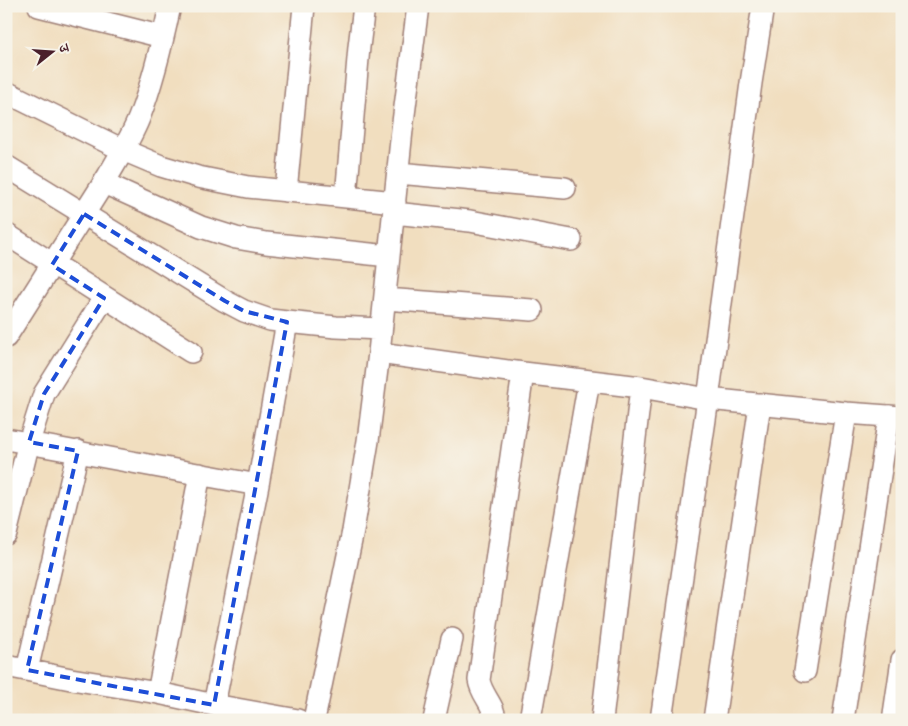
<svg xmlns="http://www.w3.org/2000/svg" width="908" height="726" viewBox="0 0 908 726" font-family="'Sorts Mill Goudy','Noto Serif Devanagari',serif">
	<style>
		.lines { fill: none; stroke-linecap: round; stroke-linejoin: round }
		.minor-casing { stroke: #9e7e75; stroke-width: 24 }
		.minor { stroke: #fff; stroke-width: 21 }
		.marked { fill: none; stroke: #1d4ed8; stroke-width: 4; stroke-dasharray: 10 6; stroke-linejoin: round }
	</style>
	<rect width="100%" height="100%" fill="#f7f3e8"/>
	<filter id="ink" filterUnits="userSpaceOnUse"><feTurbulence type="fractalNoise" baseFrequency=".02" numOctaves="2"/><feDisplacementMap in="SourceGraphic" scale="10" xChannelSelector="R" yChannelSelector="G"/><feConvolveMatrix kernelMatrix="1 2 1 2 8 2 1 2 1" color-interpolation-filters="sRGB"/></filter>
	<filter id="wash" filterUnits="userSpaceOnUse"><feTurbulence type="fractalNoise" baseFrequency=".0096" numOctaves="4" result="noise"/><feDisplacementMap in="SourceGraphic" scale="20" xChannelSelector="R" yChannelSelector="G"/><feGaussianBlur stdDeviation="1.12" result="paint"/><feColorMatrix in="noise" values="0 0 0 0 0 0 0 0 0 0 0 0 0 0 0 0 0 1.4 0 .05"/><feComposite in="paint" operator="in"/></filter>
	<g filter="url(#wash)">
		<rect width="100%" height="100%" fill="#f1debf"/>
	</g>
	<g filter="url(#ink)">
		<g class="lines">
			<defs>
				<path id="minor" d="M39,6L163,37
					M6,92L123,150L161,166L198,177L248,187L395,202
					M6,166L225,301L244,311L270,320L287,322L336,327L381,329
					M398,173L565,188
					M104,183L201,227L236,238L266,243L389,256
					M286,191L304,6
					M346,197L359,47L364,6
					M394,213L470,221L571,240
					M6,234L191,352
					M385,299L532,310
					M6,337L108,176C119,157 131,138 139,118C153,82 162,44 170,6
					M379,353L523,373L641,387L708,399L846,413L902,417
					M6,439L258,485
					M6,534L29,442L44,394L104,298
					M6,666L71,679L158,693L214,705L298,720
					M27,670L78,451
					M805,671L846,413
					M158,693L200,474
					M214,705L258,485L287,322
					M894,714L902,660
					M314,720L353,531L368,441L379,353L402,130L418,6
					M434,720L452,639
					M495,720C495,705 481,695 479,680L523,373
					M530,720L589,381
					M602,720L641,387
					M661,720L708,399L751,83L763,6
					M714,720L760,404
					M843,720L889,416"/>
			</defs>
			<use href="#minor" class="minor-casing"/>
			<use href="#minor" class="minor"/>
		</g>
	</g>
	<path class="marked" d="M84,214L225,301L244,311L287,322L214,705L27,670L78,451L29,442L44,394L104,298L52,265Z"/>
	<rect width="908" height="726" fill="none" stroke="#f7f3e8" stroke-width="25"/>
	<g transform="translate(52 52) rotate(73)" stroke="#f7f3e8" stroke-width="4" paint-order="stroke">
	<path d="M0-4L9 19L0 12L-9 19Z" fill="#4a1f2b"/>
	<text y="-8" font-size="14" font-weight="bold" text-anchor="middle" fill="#4a1f2b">उ</text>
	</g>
</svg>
